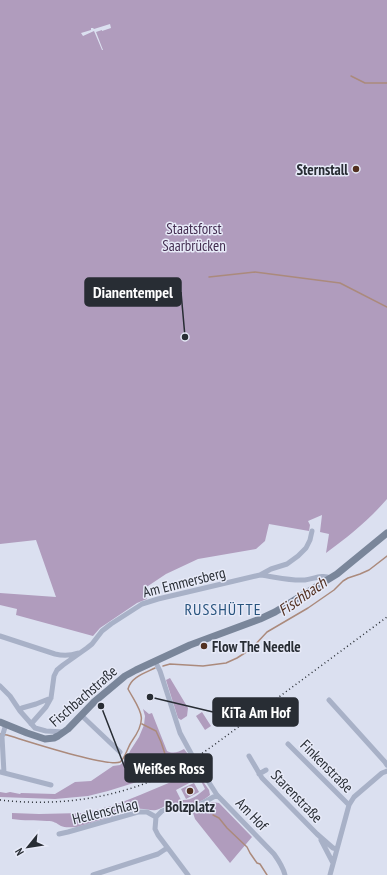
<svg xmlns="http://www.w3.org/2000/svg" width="387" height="875" viewBox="0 0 387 875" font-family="'PT Sans Narrow',sans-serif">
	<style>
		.green { fill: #b09cbd; fill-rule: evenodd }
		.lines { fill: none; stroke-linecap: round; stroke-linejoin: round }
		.stream { stroke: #ab8a7c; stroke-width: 1.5 }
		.minor-tunnel { stroke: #b7bcca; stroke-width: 5; stroke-dasharray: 5 2.5; stroke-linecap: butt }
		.minor { stroke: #a8b1c7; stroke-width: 5 }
		.secondary { stroke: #7a869a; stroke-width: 7 }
		.rail { stroke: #282d34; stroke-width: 1.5; stroke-dasharray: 1 3; stroke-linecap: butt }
		.poi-dot { fill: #523020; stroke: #e7eaf8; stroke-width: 1.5 }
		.labels { text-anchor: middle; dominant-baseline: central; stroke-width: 3; stroke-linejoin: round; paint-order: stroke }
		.poi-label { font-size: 15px; font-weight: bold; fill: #282d34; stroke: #e7eaf8; text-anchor: end }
		.park-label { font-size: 15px; fill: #432d50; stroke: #e7eaf8 }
		.street-label { font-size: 15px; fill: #282d34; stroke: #e7eaf8 }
		.water-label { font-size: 16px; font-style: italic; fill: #523020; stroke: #e7eaf8 }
		.neighbourhood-label { font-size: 16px; letter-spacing: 1px; fill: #27537d; stroke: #e7eaf8 }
		.leader { fill: none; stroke: #282d34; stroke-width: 1.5 }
		.callout-dot { fill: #282d34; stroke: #e7eaf8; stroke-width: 1.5 }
		.callout { fill: #282d34; stroke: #282d34; stroke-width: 1.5 }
		.callout-label { font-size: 16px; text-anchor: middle; font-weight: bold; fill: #fff }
	</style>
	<rect width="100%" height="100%" fill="#dbe0f0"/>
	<path class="green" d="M0,0H387V499C369,520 348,537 326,553L329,534L320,532L322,515L308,521L310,525L309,531L269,524L265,541L256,549L198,559L166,574L145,588L147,599L137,603L100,628L93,636L16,615L17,609L0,605V593L56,597L36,540L0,544ZM110,24L111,28L102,31V30L96,32L103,50H102L94,31L83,36L81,33L91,30V28H93L94,29Z
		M170,678L188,708L187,716L181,720L178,718L166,680Z
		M143,709L149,714L152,713L167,751C173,754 179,752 184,749L191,758L156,776L108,791L88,796L55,799L0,797V792L6,793L10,792L20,794L21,793L55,794L75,782L91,781L113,766L120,765L126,760L130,751L139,737L144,725L145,716Z
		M202,712L211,726L205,730L196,716Z
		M194,769L198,776L193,781L176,790L181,800C191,801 198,795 205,789L201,781L202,780L209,790L210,795C195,808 188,802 171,804C165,805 161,809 156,810C151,811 144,808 137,809L77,827C72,827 65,828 61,826C56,823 54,821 47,821C35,820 24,821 12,819V813L39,814L82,813L96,810L115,805L140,795L171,782Z
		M194,783L199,792L186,799L181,789Z
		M212,802L219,803L252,837L230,863L195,819L192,810L201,808Z"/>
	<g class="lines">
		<path class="stream" d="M351,76L365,83H387
			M209,277L255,272L340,283L387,307
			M163,666L170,664L203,666L226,663L237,658L251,649L267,632L308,608L334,590L343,581L348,578L360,574L369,570L387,556
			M142,724L156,731L161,742L166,757L172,765
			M0,734L7,735C24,740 108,768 120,762C125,759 128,746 132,741C149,717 140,711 128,689C131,677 145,673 155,668
			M213,815L219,818L227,828L247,847L250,853L257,863L260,864L267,875"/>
		<path class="minor-tunnel" d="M193,757L201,770"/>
		<path class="minor" d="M260,575C276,577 289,581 305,580C313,579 323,574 330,578
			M0,636L55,654C63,656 70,656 78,653
			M155,661L160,671L180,733L193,757
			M0,686L10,696L20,711L35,728L46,731L64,732
			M329,700L385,762L387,765
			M22,708L36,704L51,698
			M81,715L120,752
			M31,724L46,707L51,698L54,676L57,670L63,665L87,648L92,644L102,631L111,624L139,606L142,604L158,599L260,575L271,569L287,564L298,556L306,548L310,540L312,531
			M288,744L349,805
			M249,756L262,778L317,834L333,848L337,849
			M201,770L217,795L274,854C279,861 283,867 285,875
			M0,772L51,785
			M4,773L2,737L6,724
			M259,774L266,770
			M59,834L68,832L138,812H147L156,817
			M321,840L333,863
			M93,875L158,854L167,848
			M188,875L158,835L155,829L156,817L162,811L170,808L199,805L217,795
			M330,875L349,805L354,797L382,773L387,771"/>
		<path class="secondary" d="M0,722L27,733L45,739L54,738L58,736L68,729L94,702L125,676L136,670L190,645L260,619L275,612L337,574L387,533"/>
		<path class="rail" d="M0,800C53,806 107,800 156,779C177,770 196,758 214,745L387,617"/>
	</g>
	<g class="poi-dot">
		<circle cx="356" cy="169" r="4"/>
		<circle cx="204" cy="646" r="4"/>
		<circle cx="190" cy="791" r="4"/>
	</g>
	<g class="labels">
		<g class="poi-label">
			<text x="348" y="169">Sternstall</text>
			<text x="212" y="646" text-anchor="start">Flow The Needle</text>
			<text x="190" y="806" text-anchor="middle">Bolzplatz</text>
		</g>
		<g class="park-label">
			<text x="194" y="228">Staatsforst<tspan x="194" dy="17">Saarbrücken</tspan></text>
		</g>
		<g class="street-label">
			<text transform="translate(184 582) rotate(-14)">Am Emmersberg</text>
			<text transform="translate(83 696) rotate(-41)">Fischbachstraße</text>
			<text transform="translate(327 766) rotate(45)">Finkenstraße</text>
			<text transform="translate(297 796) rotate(46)">Starenstraße</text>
			<text transform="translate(105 811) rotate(-14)">Hellenschlag</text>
			<text transform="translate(252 814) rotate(46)">Am Hof</text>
		</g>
		<g class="water-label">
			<text transform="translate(302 596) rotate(-35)">Fischbach</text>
		</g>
		<g class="neighbourhood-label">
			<text x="223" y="609">RUSSHÜTTE</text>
		</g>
	</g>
	<path class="leader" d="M185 337L181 292M150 697L213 712M101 706L125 768"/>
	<g class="callout-dot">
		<circle cx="185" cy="337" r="4"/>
		<circle cx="150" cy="697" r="4"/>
		<circle cx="101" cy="706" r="4"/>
	</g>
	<g class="callout">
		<rect x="85" y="278" width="96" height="28" rx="4"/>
		<rect x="213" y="698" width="85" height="28" rx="4"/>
		<rect x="125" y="754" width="87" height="28" rx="4"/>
	</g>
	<g class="callout-label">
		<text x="133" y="298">Dianentempel</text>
		<text x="256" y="718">KiTa Am Hof</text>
		<text x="169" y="774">Weißes Ross</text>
	</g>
	<g transform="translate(28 847) rotate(240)" stroke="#e7eaf8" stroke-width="3" paint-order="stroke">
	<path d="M0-3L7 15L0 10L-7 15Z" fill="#282d34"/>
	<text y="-6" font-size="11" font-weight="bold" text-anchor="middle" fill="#282d34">N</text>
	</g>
</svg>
